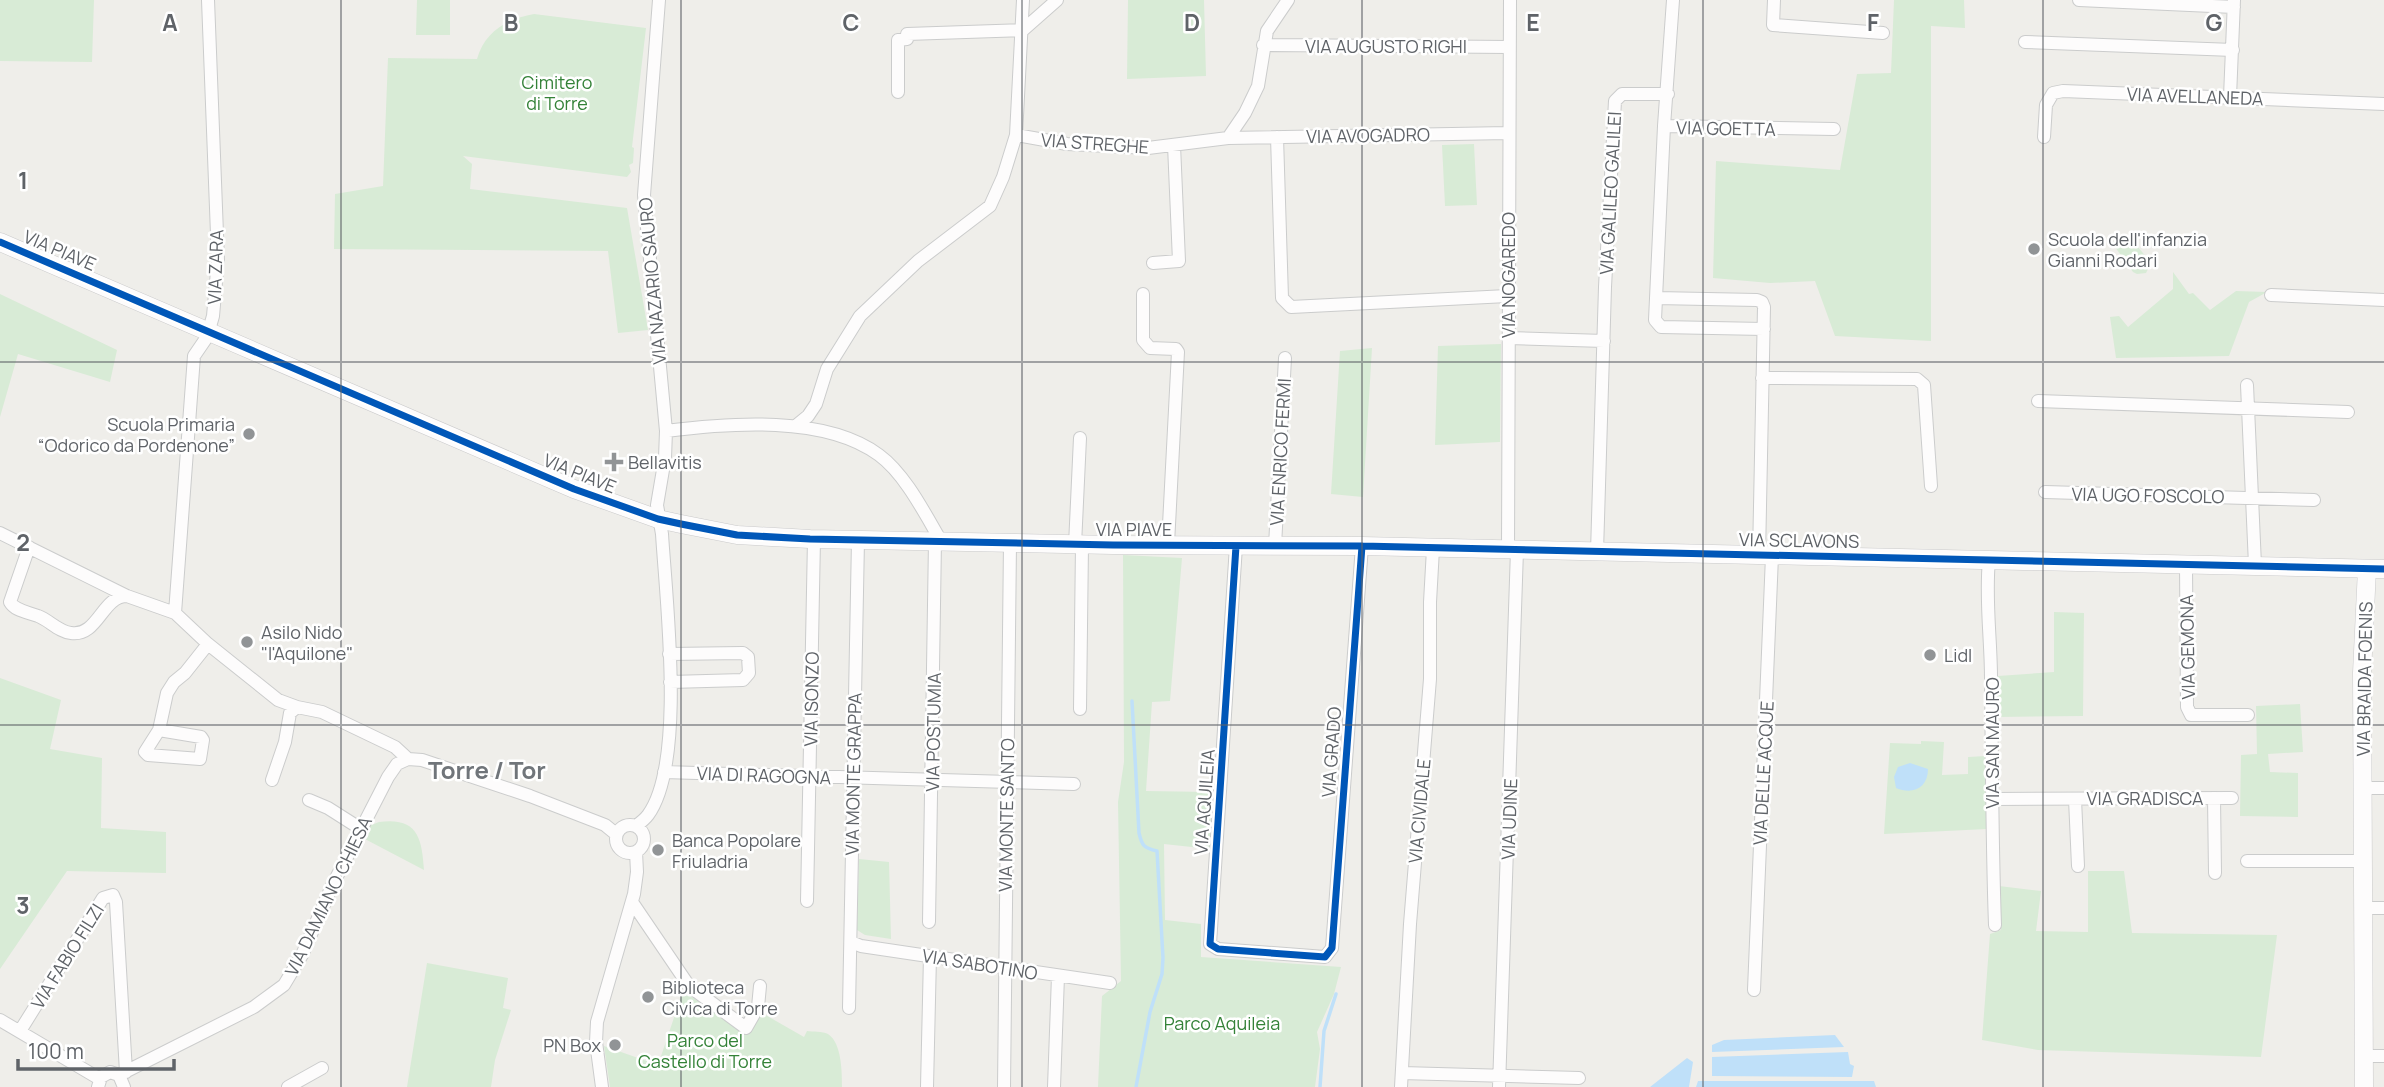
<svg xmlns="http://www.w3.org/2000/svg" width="2384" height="1087" viewBox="0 0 2384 1087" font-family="Manrope,sans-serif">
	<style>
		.green { fill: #d8ebd6 }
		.water { fill: #bfe0f9 }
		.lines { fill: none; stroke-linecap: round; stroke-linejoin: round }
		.stream { stroke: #bfe0f9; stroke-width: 3.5 }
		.street-casing { stroke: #cbcccc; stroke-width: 14 }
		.secondary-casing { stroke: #cacacb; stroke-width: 19 }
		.street { stroke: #fdfcfc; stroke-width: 12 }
		.secondary { stroke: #fdfcfc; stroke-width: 18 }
		.cycleway-casing { stroke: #fff; stroke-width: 11 }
		.cycleway { stroke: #0057b8; stroke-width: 7 }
		.grid { fill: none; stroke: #5f6368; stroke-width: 2; stroke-opacity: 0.55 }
		.poi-dot { fill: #919496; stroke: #fff; stroke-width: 2.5 }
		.labels { text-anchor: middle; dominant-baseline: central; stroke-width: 5; stroke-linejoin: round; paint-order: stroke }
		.street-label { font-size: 18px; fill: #5f6368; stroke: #fff }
		.park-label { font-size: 18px; fill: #348238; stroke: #fff }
		.poi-label { font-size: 18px; fill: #5f6368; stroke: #fff; text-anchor: start }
		.district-label { font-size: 24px; font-weight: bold; fill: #70757a; stroke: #fff }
		.grid-label { font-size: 23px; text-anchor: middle; font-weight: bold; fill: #5f6368; stroke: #fff; stroke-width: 5; stroke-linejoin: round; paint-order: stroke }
	</style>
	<rect width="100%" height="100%" fill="#efeeea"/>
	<path class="green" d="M0,0H94L92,62L0,61Z
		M417,0H450V35H416Z
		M1128,0H1204L1206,76L1127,79Z
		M1894,0H1964L1965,28L1931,26V341L1835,336L1815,281L1770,283L1713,278L1716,161L1840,170L1857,74L1891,73Z
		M534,14L646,28L632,147L634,148L633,163L629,165L631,172L627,177L463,156L472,164L470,189L627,208L648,330L618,333L608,251L334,249L335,194L383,186L388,58L477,59C485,31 507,19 534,14Z
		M1474,144L1477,205L1445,206L1442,145Z
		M2124,235L2131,236L2136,241L2134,242L2151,263L2146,273L2137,274L2133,272L2115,247V240Z
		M2173,272L2189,294L2193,293L2210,310L2236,291L2267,292L2249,302L2229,356L2116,358L2110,317L2119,316L2128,327L2173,289Z
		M0,294L117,350L110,382L18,354L0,417Z
		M1501,344L1500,442L1435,445L1438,346Z
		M1372,348L1363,497L1331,494L1340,351Z
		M1123,555L1182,558L1170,701L1152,702L1146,791L1211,792L1210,849L1164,844L1165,920L1201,924V957L1341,967L1334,994L1317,1032L1320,1049L1315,1087H1098L1102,996L1121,981L1118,802L1124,762Z
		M2054,612L2084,613L2083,716L1998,717V676L2054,672Z
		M0,678L61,700L50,749L102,758L101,828L166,832V873L67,871L0,969Z
		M2300,704L2303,752L2268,754L2270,772L2298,773V817L2240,816L2241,755L2257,754L2256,706Z
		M1921,741L1944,742L1942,775L1968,774V757L1986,756L1987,829L1884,834L1890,743L1921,744Z
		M379,822C417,817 422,837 424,870L363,838L369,826Z
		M859,859L889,862L891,939L865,935L857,930Z
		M2088,871H2124L2132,933L2277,935L2261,1057L2038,1050L1982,1040L1990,934L2001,930L1999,886L2041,891L2036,931L2088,932Z
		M427,963L508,978L503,1008L511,1010L495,1060L491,1087H407Z
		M683,991L746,1034L762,1013L804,1037L807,1031C813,1032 822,1031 828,1034C842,1043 842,1073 842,1087H610L604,1046L658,1065Z"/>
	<path class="water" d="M1910,763L1928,769C1928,788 1913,795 1896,788L1894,777L1898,767Z
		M1835,1035L1844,1047L1712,1052V1045L1724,1040Z
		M1848,1052L1850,1064L1854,1066L1852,1077L1712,1076V1057Z
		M1687,1058L1693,1062L1689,1087H1650Z
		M1698,1081H1874L1876,1087H1696Z"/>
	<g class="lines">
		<path class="stream" d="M1132,701L1139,833C1142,846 1144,848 1157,851L1163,958L1162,974L1150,1012L1136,1087
			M1320,1087L1324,1031L1336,994"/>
		<defs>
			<path id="street" d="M1673,0L1664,126L1655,320L1661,327L1764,329
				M1774,0L1773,25L1883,33
				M2079,0L2234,7
				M2025,42L2233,50
				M1263,45L1509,47
				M898,92V40L907,39V34L1023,30L1057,0
				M2230,97L2234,0
				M1664,126L1834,129
				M1016,135L1067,144L1148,148L1228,138L1508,133
				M1277,137L1282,298L1291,307L1507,296
				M2044,137L2046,105L2053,93L2063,91L2384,104
				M1228,138L1245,113L1258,86L1267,31L1288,0
				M1153,263L1179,261L1174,145
				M1143,294V340L1150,348L1176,349L1178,352L1168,544
				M2271,295L2384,300
				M1656,298L1757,300L1762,302L1764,307L1759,556
				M1508,338L1604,341
				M1762,378L1917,379L1924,385L1931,486
				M2247,385L2255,565
				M2038,401L2348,412
				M797,425L808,416L816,404L827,369L860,316L918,261L990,206L1003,177L1016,135L1023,0
				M666,431C729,423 825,415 879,455C905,474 925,514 941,541
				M2045,492L2314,500
				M0,533L127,596L175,613L208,644L278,700L297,707L322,712L395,747L408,759L422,760L530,796L605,825L616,834
				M1075,545L1080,438
				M1236,546L1210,944L1218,949L1325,957L1332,948L1362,546
				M1275,546L1285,358
				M29,547L10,602C15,611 28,612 38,616C49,620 59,632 71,633C98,637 102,596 127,596
				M1508,550L1510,0
				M1597,552L1605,287L1615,101L1622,94H1668
				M1989,560C1985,599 1991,639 1991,678C1992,761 1992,843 1995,925
				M2186,564L2187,707L2191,715H2248
				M175,613L194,356L207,337L213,316L218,260L208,0
				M669,654L743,653L748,657L749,673L743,680L670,682
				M1080,709L1082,545
				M159,730L201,737L203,740L200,759L148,755L145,752L159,730L167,693L174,682L185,673L208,644
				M664,772L1074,784
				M272,780L285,742L290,713L297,707
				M2363,788H2384
				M2214,798L2215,873
				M1993,799L2232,798
				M2075,799L2078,866
				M309,800L328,808L361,829
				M616 839a14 14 0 1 1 28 0a14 14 0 1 1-28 0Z
				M636,826C640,823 645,819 648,815C686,763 666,600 662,534L657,505L665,458L666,431L644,195L659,0
				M2247,861H2362
				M807,901L814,539
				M632,902L689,986L746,1028L758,1007L760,986
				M2363,908H2384
				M929,922L935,541
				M851,942L861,946L1110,983
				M1754,990L1772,556
				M849,1008L858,540
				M0,1020L100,1079
				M20,1031L103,898L113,895L116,902L126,1072
				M2364,1056H2384
				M1402,1073L1579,1078
				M119,1075L254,1007L284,985L302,955L332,886L388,777L397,764L408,759
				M98,1087L101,1077L110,1072L119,1075L124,1087
				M288,1087L322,1068
				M602,1087L596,1042L597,1022L634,894L637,872L636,852
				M927,1087L930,956
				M1004,1087L1010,543
				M1054,1087L1058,976
				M1401,1087L1410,924L1430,679V602L1433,549
				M1499,1087L1517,550"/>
			<path id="secondary" d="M0,242L574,489L658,519L681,524L737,535L810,539L1113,545L1362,546L2384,569
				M2364,1087L2362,673L2367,569"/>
		</defs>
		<use href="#street" class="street-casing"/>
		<use href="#secondary" class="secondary-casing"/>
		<use href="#street" class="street"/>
		<use href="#secondary" class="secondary"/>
		<defs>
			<path id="cycleway" d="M0,242L574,489L658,519L681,524L737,535L810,539L1113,545L1362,546L2384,569
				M1236,546L1210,944L1218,949L1325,957L1332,948L1362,546"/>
		</defs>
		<use href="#cycleway" class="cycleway-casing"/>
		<use href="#cycleway" class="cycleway"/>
	</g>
	<path class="grid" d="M341,0V1087M681,0V1087M1022,0V1087M1362,0V1087M1703,0V1087M2043,0V1087M0,362H2384M0,725H2384"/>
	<g class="poi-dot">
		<circle cx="2034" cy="249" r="7"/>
		<circle cx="249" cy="434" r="7"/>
		<path d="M610.5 451.5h7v7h7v7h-7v7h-7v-7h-7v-7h7z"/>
		<circle cx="247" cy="642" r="7"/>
		<circle cx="1930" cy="655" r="7"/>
		<circle cx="658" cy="850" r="7"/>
		<circle cx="648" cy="997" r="7"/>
		<circle cx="615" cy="1045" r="7"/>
	</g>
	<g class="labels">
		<g class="street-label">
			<text x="1386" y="46">VIA AUGUSTO RIGHI</text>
			<text transform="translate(2195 96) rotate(2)">VIA AVELLANEDA</text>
			<text transform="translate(1726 128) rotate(1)">VIA GOETTA</text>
			<text transform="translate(1368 135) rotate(-1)">VIA AVOGADRO</text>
			<text transform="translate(1095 143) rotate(4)">VIA STREGHE</text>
			<text transform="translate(1610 193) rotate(-87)">VIA GALILEO GALILEI</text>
			<text transform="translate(60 250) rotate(23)">VIA PIAVE</text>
			<text transform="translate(215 267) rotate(-88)">VIA ZARA</text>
			<text transform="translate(1508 275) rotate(-90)">VIA NOGAREDO</text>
			<text transform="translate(652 281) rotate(-95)">VIA NAZARIO SAURO</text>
			<text transform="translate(1280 452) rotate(-87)">VIA ENRICO FERMI</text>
			<text transform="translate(580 473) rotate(22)">VIA PIAVE</text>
			<text transform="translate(2148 495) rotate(1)">VIA UGO FOSCOLO</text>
			<text x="1134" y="529">VIA PIAVE</text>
			<text transform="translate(1799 540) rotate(1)">VIA SCLAVONS</text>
			<text transform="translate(2187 647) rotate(-91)">VIA GEMONA</text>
			<text transform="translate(2364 679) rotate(-89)">VIA BRAIDA FOENIS</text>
			<text transform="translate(811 699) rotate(-89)">VIA ISONZO</text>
			<text transform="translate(933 732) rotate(-89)">VIA POSTUMIA</text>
			<text transform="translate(1992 743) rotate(-90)">VIA SAN MAURO</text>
			<text transform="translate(1331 752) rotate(-86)">VIA GRADO</text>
			<text transform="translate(1763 773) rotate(-87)">VIA DELLE ACQUE</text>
			<text transform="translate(853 774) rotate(-89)">VIA MONTE GRAPPA</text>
			<text transform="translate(764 775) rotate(2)">VIA DI RAGOGNA</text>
			<text x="2145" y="798">VIA GRADISCA</text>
			<text transform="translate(1204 802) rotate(-86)">VIA AQUILEIA</text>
			<text transform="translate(1419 811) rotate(-85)">VIA CIVIDALE</text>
			<text transform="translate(1006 815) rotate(-89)">VIA MONTE SANTO</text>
			<text transform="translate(1509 819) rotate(-88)">VIA UDINE</text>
			<text transform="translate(328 896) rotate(-64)">VIA DAMIANO CHIESA</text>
			<text transform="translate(67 956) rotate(-58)">VIA FABIO FILZI</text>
			<text transform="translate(980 964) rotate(9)">VIA SABOTINO</text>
		</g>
		<g class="park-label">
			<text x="557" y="82">Cimitero<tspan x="557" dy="21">di Torre</tspan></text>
			<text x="1222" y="1023">Parco Aquileia</text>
			<text x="705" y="1040">Parco del<tspan x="705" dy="21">Castello di Torre</tspan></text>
		</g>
		<g class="poi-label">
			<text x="2048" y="239">Scuola dell'infanzia<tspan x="2048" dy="21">Gianni Rodari</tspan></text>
			<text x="235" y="424" text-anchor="end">Scuola Primaria<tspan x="235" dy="21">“Odorico da Pordenone”</tspan></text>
			<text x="628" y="462">Bellavitis</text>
			<text x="261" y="632">Asilo Nido<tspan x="261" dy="21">"l'Aquilone"</tspan></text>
			<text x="1944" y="655">Lidl</text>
			<text x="672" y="840">Banca Popolare<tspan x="672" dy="21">Friuladria</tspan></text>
			<text x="662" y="987">Biblioteca<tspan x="662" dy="21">Civica di Torre</tspan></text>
			<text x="601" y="1045" text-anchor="end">PN Box</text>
		</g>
		<g class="district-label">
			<text x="487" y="769">Torre / Tor</text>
		</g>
	</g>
	<g class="grid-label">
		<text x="170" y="31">A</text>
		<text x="511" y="31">B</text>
		<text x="851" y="31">C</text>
		<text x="1192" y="31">D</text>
		<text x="1533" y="31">E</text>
		<text x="1873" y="31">F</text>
		<text x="2214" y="31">G</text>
		<text x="23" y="189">1</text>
		<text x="23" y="551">2</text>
		<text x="23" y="914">3</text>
	</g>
	<path d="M18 1059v10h156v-10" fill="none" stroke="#5f6368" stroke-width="3.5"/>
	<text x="28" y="1059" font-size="21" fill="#5f6368" stroke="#ffffff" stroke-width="5" paint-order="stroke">100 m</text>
</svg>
